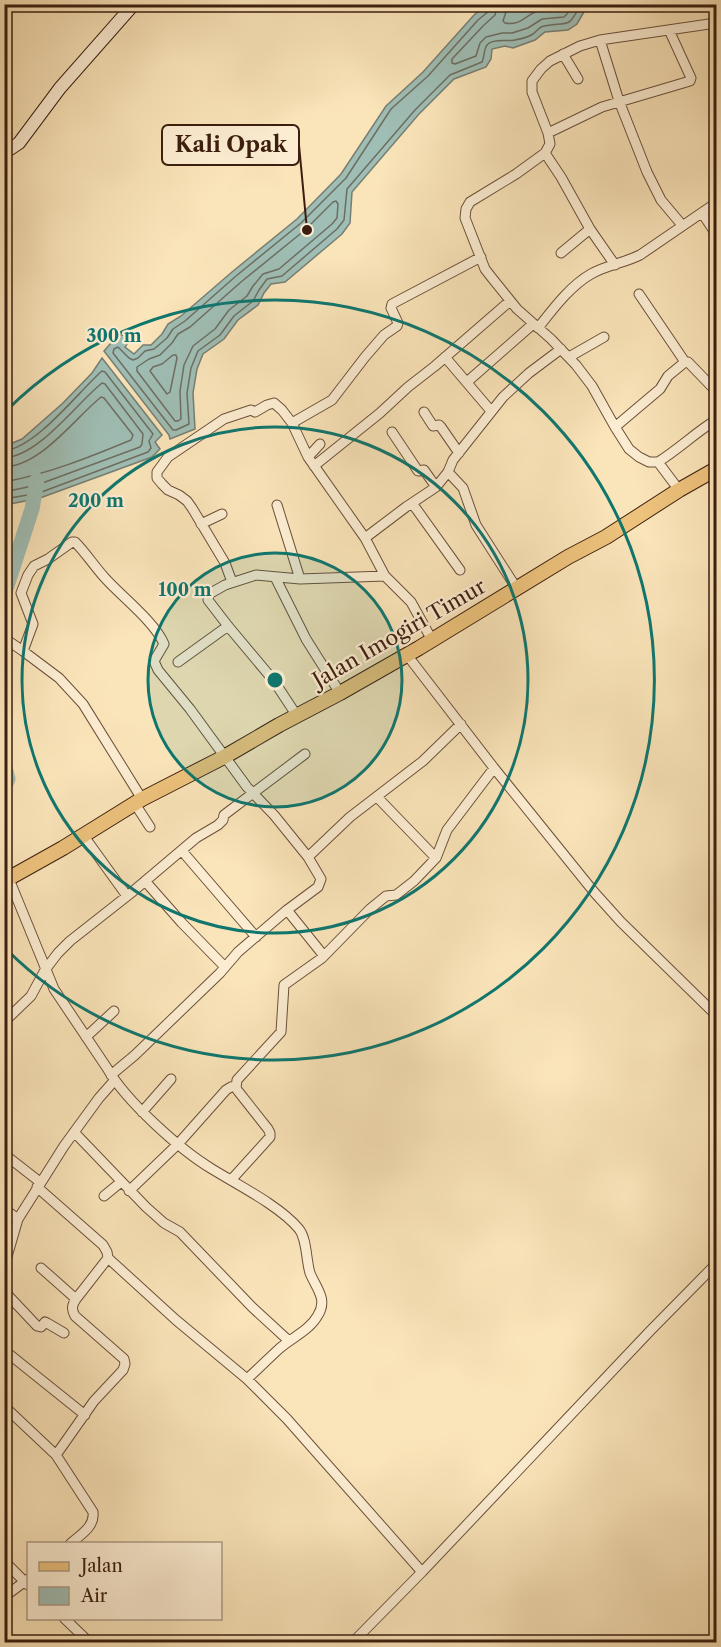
<svg xmlns="http://www.w3.org/2000/svg" width="721" height="1647" viewBox="0 0 721 1647" font-family="'Libre Caslon Text',serif">
	<style>
		.water { fill: #9fbeb5; stroke: #777e73; stroke-width: 1.5 }
		.lines { fill: none; stroke-linecap: round; stroke-linejoin: round }
		.shore { stroke: #6d6e62; stroke-width: 1.5 }
		.river { stroke: #9fbeb5; stroke-width: 15 }
		.street-casing { stroke: #6b503a; stroke-width: 11 }
		.secondary-casing { stroke: #3b1e0f; stroke-width: 14 }
		.primary-casing { stroke: #3b1e0f; stroke-width: 16 }
		.street { stroke: #fcedd2; stroke-width: 9 }
		.secondary { stroke: #fcedd2; stroke-width: 12 }
		.primary { stroke: #edc27c; stroke-width: 14 }
		.ring { fill: none; stroke: #0f766e; stroke-width: 3 }
		.labels { text-anchor: middle; dominant-baseline: central; stroke-width: 4.5; stroke-linejoin: round; paint-order: stroke }
		.street-label { font-size: 21px; fill: #3b1e0f; stroke: #fcedd2 }
		.centre { fill: #0f766e; stroke: #fcedd2; stroke-width: 3 }
		.ring-label { font-size: 18px; text-anchor: middle; font-weight: bold; fill: #0f766e; stroke: #fcedd2; stroke-width: 4.5; stroke-linejoin: round; paint-order: stroke }
		.leader { fill: none; stroke: #3b1e0f; stroke-width: 2 }
		.callout-dot { fill: #3b1e0f; stroke: #fcedd2; stroke-width: 2 }
		.callout { fill: #fcedd2; stroke: #3b1e0f; stroke-width: 2 }
		.callout-label { font-size: 22px; text-anchor: middle; font-weight: bold; fill: #3b1e0f }
	</style>
	<rect width="100%" height="100%" fill="#fae4b9"/>
	<filter id="stains"><feTurbulence type="fractalNoise" baseFrequency=".00333" numOctaves="4"/><feColorMatrix values="0 0 0 0 .2 0 0 0 0 .09 0 0 0 0 .02 0 0 0 .5 -.17"/></filter>
	<radialGradient id="worn" r=".72"><stop offset=".6" stop-color="#630" stop-opacity="0"/><stop offset="1" stop-color="#630" stop-opacity=".3"/></radialGradient>
	<path class="water" d="M490,5H588L577,24L568,30L545,32L535,40L513,48L505,46L492,49L491,59L486,67L454,79L419,114L352,192L350,223L342,234L285,282L271,284L264,293L258,305L238,320L224,339L203,354L197,369L193,393L195,429L170,439L169,435L104,351L118,335H124L130,340L125,347L134,354L143,345H151L162,334L168,324L181,316L232,272L297,219L341,174L386,106L423,72L474,15L487,5Z
		M102,358L162,435L155,442L160,449L152,457L40,498L5,505V446L22,439L63,403L92,373Z"/>
	<g class="lines">
		<path class="shore" d="M491,4L489,11L478,20L428,76L391,109L346,178L301,223L236,276L185,321L173,329L167,338L154,349L145,351L138,358L133,360L129,358L118,347L114,349L113,353L173,430H176L189,424L187,393L191,368L198,351L220,335L234,316L253,301L259,290L267,279L282,276L337,229L344,220L347,189L378,153L415,110L450,75L482,62C485,57 483,48 488,44C495,38 507,42 515,40C521,39 528,37 533,34C537,31 539,27 544,26C570,20 566,32 581,4
			M498,4L495,15L483,26L452,59V63L455,64L476,56L480,43L486,37L502,33H512L528,28L542,19L564,17L567,14L572,4
			M507,4L506,12L503,21L505,23C521,26 525,15 538,11C545,9 552,9 559,8L562,4
			M336,201L338,204L337,218L332,224L279,269L263,274L253,286L247,296L229,310L215,329L193,346L184,365L180,391L181,419L178,421H175L137,371V367L149,359L160,355L172,343L178,334L190,327L241,282L305,230L333,202Z
			M173,355H176L177,358L170,392L167,394L150,371L153,367L162,364Z
			M4,451C37,447 78,392 102,371L105,372L153,434L149,441L151,448L148,452L39,493L4,499
			M4,458C39,456 76,404 102,383L105,384L143,434L142,444L140,447L37,485L4,492
			M4,467C41,466 75,418 101,397L104,398L133,435L131,440C90,457 48,474 4,482"/>
		<path class="river" d="M4,595L32,509L37,480
			M4,764L8,779L4,788"/>
		<defs>
			<path id="street" d="M600,40L619,101L647,172L661,200L682,225
				M563,54L578,79
				M548,133L532,92V81L541,69L550,61L580,46L600,40L716,23
				M545,153L561,177L590,229L615,265
				M702,213L716,234
				M561,253L590,229
				M639,294L685,362
				M538,328C553,309 570,286 591,274C607,265 624,263 640,255L716,203
				M445,357L491,411
				M569,357L604,337
				M467,382L533,324
				M424,412L433,426L439,425L441,427L459,453
				M292,423L332,400L365,357L384,335L397,326L398,323L391,308L392,304L481,257
				M615,427L660,389L668,376L685,362H688L716,391
				M392,432L418,471L424,470L436,487
				M308,457L320,444
				M658,462H649L639,457L629,449L615,427L592,386L576,365L551,339L517,309L492,278L485,269L465,218L466,209L470,202L516,174L545,153L550,144L548,133L602,107L690,81L691,78L669,30
				M314,466L380,413L408,387L435,366L510,301
				M448,472L463,488L476,525L517,589
				M679,490L658,462C679,449 696,432 716,420
				M412,503L460,570
				M277,505L300,579
				M201,524L222,514
				M365,538L406,507L436,487L448,472L453,460L503,397L529,373L561,349
				M275,577L306,639L340,693
				M232,582L225,563L192,508L187,501L179,495L168,490L162,484L157,478V472L168,457L224,419L251,410L255,412L267,405L274,403L282,410L292,423L308,457L365,538L385,576L411,602L432,640
				M4,638L23,651L59,678L83,704L142,799
				M23,651L33,624L21,593L28,575L34,566L48,559L72,542H75C86,553 94,566 105,578C121,596 155,622 164,644L154,661L158,670L190,709L247,787L274,815L308,857L321,879L318,887L287,910L238,952L220,973L135,1055L111,1075
				M407,655L494,768L594,892L621,922L716,1015
				M178,662L228,626
				M297,716L274,681L228,626L208,600L209,594L225,585L256,575L300,579L385,576
				M377,797L436,858
				M135,804L150,827
				M83,835L127,896
				M182,851L256,937
				M308,857L350,817L423,761L461,724
				M9,879L54,989L107,1068C126,1101 179,1149 212,1169C238,1185 280,1206 299,1229C307,1239 306,1260 310,1273C316,1288 328,1299 318,1315C310,1330 293,1337 280,1348C269,1358 258,1369 247,1379L287,1419L422,1572L353,1642
				M145,881L182,923L225,967
				M287,910L324,956
				M4,1022L31,996L45,970L58,953L70,941L131,893L196,838L218,825L223,820L224,815L305,754
				M86,1037L114,1011
				M142,1112L171,1079
				M74,1132L146,1207L164,1223L180,1232L252,1307L289,1341
				M4,1154L40,1182
				M232,1179L270,1137V1133L268,1129L238,1091L236,1088L237,1080L281,1032L284,985L322,958L370,909L386,896L396,895L414,881L436,858L447,830L494,768
				M37,1187L103,1245L107,1252L108,1258L176,1320L247,1379
				M129,1191L178,1144L226,1090L231,1087L236,1086
				M104,1196L121,1182
				M4,1209L18,1219
				M4,1267L18,1219L64,1146L99,1098L114,1081
				M41,1268L76,1299
				M4,1291L37,1326L41,1327L45,1322L47,1323L64,1333
				M4,1350L85,1415
				M4,1406L56,1455L93,1512C95,1527 80,1535 70,1544
				M56,1455L94,1401L123,1370L125,1364L124,1359L75,1316C71,1309 72,1305 76,1299L108,1258
				M4,1561L28,1585
				M422,1572L650,1331L716,1264
				M4,1597L28,1579
				M64,1618L89,1642"/>
			<path id="secondary" d="M4,153L19,143L60,88L134,4"/>
			<path id="primary" d="M4,881L63,848L142,799L224,757L279,725L340,693L419,648L568,557L606,537L679,490L716,469"/>
		</defs>
		<use href="#street" class="street-casing"/>
		<use href="#secondary" class="secondary-casing"/>
		<use href="#primary" class="primary-casing"/>
		<use href="#street" class="street"/>
		<use href="#secondary" class="secondary"/>
		<use href="#primary" class="primary"/>
	</g>
	<circle cx="275" cy="680" r="127" fill="#0f766e" fill-opacity=".12"/>
	<g class="ring">
		<circle cx="275" cy="680" r="127"/>
		<circle cx="275" cy="680" r="253"/>
		<path d="M6 411A380 380 0 1 1 6 949"/>
	</g>
	<g class="labels">
		<g class="street-label">
			<text transform="translate(399 633) rotate(-30)">Jalan Imogiri Timur</text>
		</g>
	</g>
	<circle cx="275" cy="680" r="9" class="centre"/>
	<g class="ring-label">
		<text x="114" y="342">300 m</text>
		<text x="96" y="507">200 m</text>
		<text x="185" y="596">100 m</text>
	</g>
	<path class="leader" d="M307 230L299 145"/>
	<circle class="callout-dot" cx="307" cy="230" r="6"/>
	<rect class="callout" x="162" y="125" width="137" height="40" rx="6"/>
	<g class="callout-label">
		<text x="231" y="152">Kali Opak</text>
	</g>
	<rect width="721" height="1647" fill="none" stroke="#fae4b9" stroke-width="24"/>
	<rect x="6" y="6" width="709" height="1635" fill="none" stroke="#3b1e0f" stroke-width="3"/>
	<rect x="12" y="12" width="697" height="1623" fill="none" stroke="#3b1e0f" stroke-width="1.5"/>
	<rect x="27" y="1542" width="195" height="78" fill="#fcedd2" stroke="#af9a84" stroke-width="1.5"/>
	<rect x="39" y="1562" width="30" height="9" fill="#edc27c" stroke="#af9a84" stroke-width="1.5"/>
	<text x="81" y="1572" font-size="18" fill="#3b1e0f">Jalan</text>
	<rect x="39" y="1587" width="30" height="18" fill="#9fbeb5" stroke="#af9a84" stroke-width="1.5"/>
	<text x="81" y="1602" font-size="18" fill="#3b1e0f">Air</text>
	<rect width="100%" height="100%" filter="url(#stains)"/>
	<rect width="100%" height="100%" fill="url(#worn)"/>
</svg>
